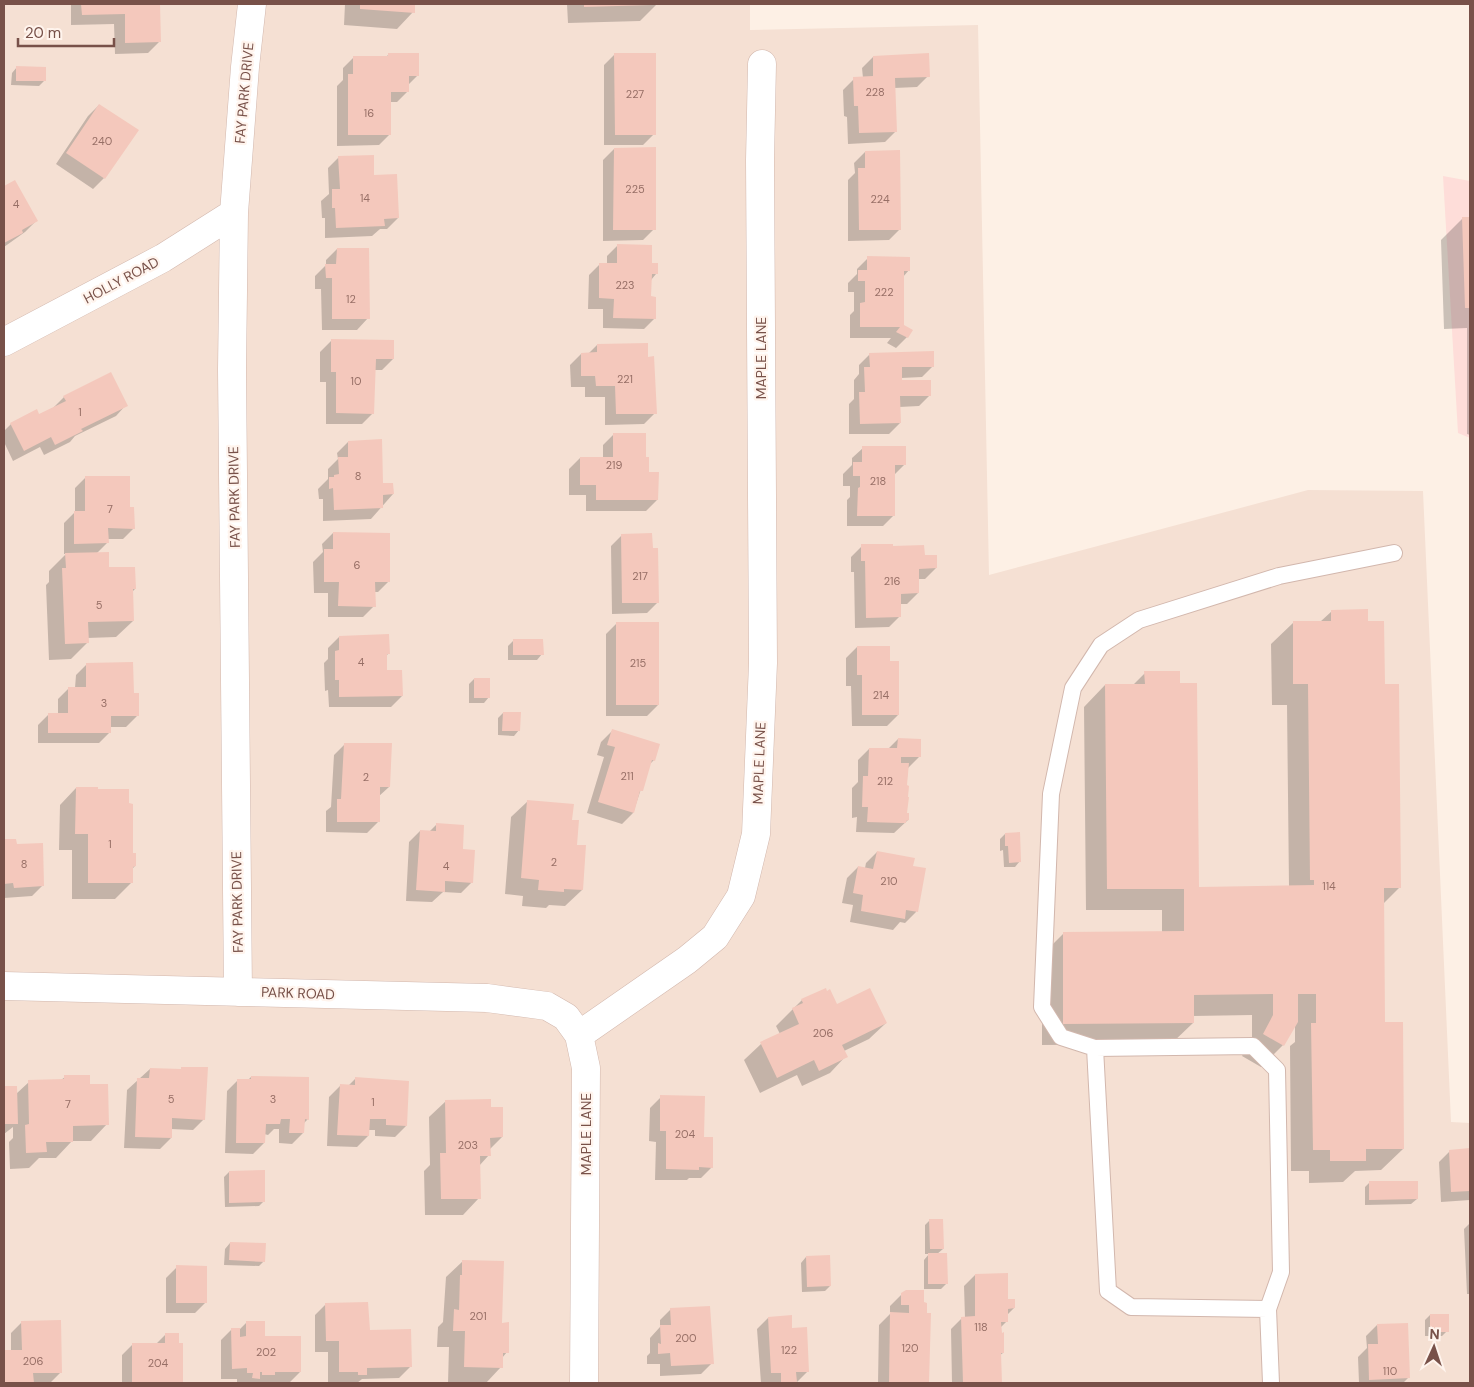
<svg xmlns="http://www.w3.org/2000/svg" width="1474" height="1387" viewBox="0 0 1474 1387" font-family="'DM Sans',sans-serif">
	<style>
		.residential { fill: #f5e0d3 }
		.commercial { fill: #feddd9 }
		.shadow { fill: #0003 }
		.building { fill: #f4c8bc }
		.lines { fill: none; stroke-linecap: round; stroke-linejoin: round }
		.service-casing { stroke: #d2b7ad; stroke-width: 18 }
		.minor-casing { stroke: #d2b7ad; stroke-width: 29 }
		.service { stroke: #fff; stroke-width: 16 }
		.minor { stroke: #fff; stroke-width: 28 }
		.labels { text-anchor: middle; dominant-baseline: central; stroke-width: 4.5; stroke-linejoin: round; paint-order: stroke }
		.number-label { font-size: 11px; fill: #976f66 }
		.street-label { font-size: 14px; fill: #785149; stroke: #fff4ed }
	</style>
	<rect width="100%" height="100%" fill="#fdf0e5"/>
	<path class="residential" d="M4,4H750V30L978,25L989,575L1308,490L1423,491L1451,1122L1470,1123V1383H4Z"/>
	<path class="commercial" d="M1443,176L1470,181V438L1458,433Z"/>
	<path class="shadow" d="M71,4H154L159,42L148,53L115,54L114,24L71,25Z
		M345,4H414L413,12L397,29L344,25Z
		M567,4H656V5L640,21L568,23Z
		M389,54L418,75L408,85V91L397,102H390V134L379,145L337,146V86L343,80V68L354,57H386Z
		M615,54L654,134L643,145H604V65Z
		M873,57L928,76L917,87L894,88L896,131L885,142L848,144L847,117L844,116L843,90L854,79L863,78L862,68Z
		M17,67L44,81L39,86L11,85L12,73Z
		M99,105L104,178L93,189L56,164L88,116Z
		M614,149L654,229L643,240L603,241V160Z
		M865,152L900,229L889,240L848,241V180L855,173L854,163Z
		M339,157L373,176L398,218L387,229H380L372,236L325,238V218H322L321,201L329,194L328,168Z
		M15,182L36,221L25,232L4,247V187Z
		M1463,218H1470V435L1467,434V328L1444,329L1441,240Z
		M618,245L650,265L656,274L651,280L650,298L655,318L644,329L603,328V309H588L589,275L600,264H607V256Z
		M337,249L368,318L357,330H322L321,289H315V276L326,265V260Z
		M868,258L909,270L903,277V325L907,337L896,348L887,343L891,338H850V315L854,311V292H848V283L857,274V269Z
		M331,341L393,359L382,370H374L373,413L362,424H326V382H320V352Z
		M597,345L647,358L655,413L644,424L605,425V397H585V387H571L570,365L581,354H588Z
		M870,354L933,366L922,377L901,378V381L930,395L919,406L899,407L900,423L889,434H849V404L854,399V380L859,374V365Z
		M64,397L126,405L116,416L75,436L70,442L44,455L40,447L13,461L4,442V431L11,424L39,416L53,408Z
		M614,434L645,458L647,474L657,500L646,511H586V495H569V469L580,458H603V445Z
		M348,442L382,484L393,494L371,519L323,521V499H319L318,489L328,479V469L338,459L337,453Z
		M863,448L905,464L894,475V515L883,526H847V500L850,497V486H843V474L852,465V458Z
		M86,477L128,508L134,528L123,539H107V543L97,553L108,569L135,589L132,592L133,621L116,637L87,638V643L71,659L49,660L46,585L49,582V571L66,554H64V523L75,512V488Z
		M333,533L389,581L378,592H374V606L363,617H328V593H314L313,562L323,552L322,544Z
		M622,535L658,602L647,613L612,614L611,546Z
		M862,546L892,547L923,556L936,568L925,579H918V593L907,604H900V616L889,627L855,628L854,572H851V557Z
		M1332,611L1366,622L1384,685L1400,887L1383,904L1384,1024L1403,1149L1381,1170L1355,1171L1343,1182L1309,1183V1171H1291L1290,1046L1295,1042V1025L1283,1045L1261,1067L1242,1056L1252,1038V1015L1193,1016V1023L1171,1044L1042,1045V955L1063,934L1162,933V910H1086L1084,707L1105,685H1133L1145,673L1197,888L1289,887L1287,705H1272L1271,644L1293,623L1320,622Z
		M617,623L658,705L647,716H606V634Z
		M339,637L388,654L386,656V671L402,696L391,707H329L328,690L325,691L324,663L328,659V648Z
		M513,641L542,654L537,660H508V646Z
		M857,647L888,662L898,715L887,726H852L851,686H846V658Z
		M87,664L132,694L137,716L126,727H110V732L99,743H38V725L49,714H58V699L69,688H75L76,675Z
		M474,679L489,697L484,703H469V684Z
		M503,713L519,730L514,736L498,735V718Z
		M612,731L654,760L649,765L633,813L622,824L587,813L604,757L597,755L601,742Z
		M898,739L919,757L908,768L906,787V814L908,820L894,833L856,832L857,817L852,818V788L858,782V760L869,749H888Z
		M345,744L389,787L378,797V822L367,833L326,832V811L331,807L334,755Z
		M76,788L131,854L135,866L132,869L131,883L115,899H72V850H59L60,805Z
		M528,801L571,821L582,890L565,906L549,905L546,908L522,906L523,896L505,894L511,817Z
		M437,824L461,850L472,882L461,893L443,892L432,902L406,901L409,842L420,831L429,832Z
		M1005,834L1020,861L1015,867H1004L1003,850L1000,851V839Z
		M4,840H15L16,845L43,885L32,896L4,898Z
		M877,852L912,867L925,869L916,912L905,923L900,922L893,930L850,922L853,905L842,903L847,878L858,867L865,868L866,863Z
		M802,1000L837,1006L886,1023L869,1039L844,1051L846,1056L830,1073L802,1086L797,1075L760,1093L744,1060L761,1044L780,1034L776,1026Z
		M182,1068L204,1119L193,1130L171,1129V1138L160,1149L124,1148L127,1090L150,1069L180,1070Z
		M65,1077L89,1086L107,1124L91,1141H72L56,1158H39L29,1168L10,1169L9,1142L13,1138V1127L4,1134V1087H16V1094L29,1082L61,1080Z
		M251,1077L308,1119L303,1124V1133L292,1144L279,1143V1129H274L268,1135L264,1134V1143L253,1154L225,1153L227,1091L238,1080H248Z
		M355,1079L406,1126L395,1137L375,1136V1130H368V1136L357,1147L327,1146L329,1097L340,1086H348Z
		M661,1097L703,1138L712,1167L701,1178H689L687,1180H655L656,1142L649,1141L650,1108Z
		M446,1101L489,1108L502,1137L489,1150V1155L479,1166V1198L463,1215H425L424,1171L430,1165L429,1117Z
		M1470,1150V1200L1441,1202L1439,1162L1450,1151Z
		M229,1172L264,1201L259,1206L225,1207L224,1177Z
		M1370,1182L1417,1199L1411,1204L1365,1205V1187Z
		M930,1220L943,1249L937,1254L947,1283L941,1289H924V1260L929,1254H925V1225Z
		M1470,1223V1294H1467L1464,1229Z
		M230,1243L264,1261L259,1266L224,1265L225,1249Z
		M806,1257L830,1286L825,1291L802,1292L801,1263Z
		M463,1261L501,1324L507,1352L502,1358L501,1367L486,1383H448L449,1347H437L438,1327L443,1322L446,1277Z
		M177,1267L206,1302L195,1313H166V1278Z
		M975,1275L1014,1308L1007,1315V1321L1000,1328L1003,1353L1000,1355V1383H952L951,1329L962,1318H965L964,1286Z
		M902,1294L922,1304L926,1314H929L928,1383H878L879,1325L890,1314V1306Z
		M326,1304L369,1331L410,1367L399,1378L362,1379L357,1383H328V1352H315V1315Z
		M671,1309L712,1363L701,1374L660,1376V1364H647V1356L650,1353V1338L660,1327V1320Z
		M1430,1315L1447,1331L1442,1336H1425V1320Z
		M768,1318L791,1329L808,1371L797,1382L761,1383L757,1329Z
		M22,1322L61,1372L50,1383H4V1351H11V1333Z
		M247,1322L300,1372L289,1383H237V1379H221V1340L232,1329H240Z
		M1377,1325L1408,1378L1403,1383H1359L1358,1357L1367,1348L1366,1336Z
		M166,1334L177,1344H182V1383H122V1355L133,1344H156Z"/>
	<path class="building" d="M81,4H160L161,42L125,43V14L82,15Z
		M360,4H415V13L360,9Z
		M584,4H651V5L584,7Z
		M388,53H419V76H409V92H391V135H348V74H353V56H388Z
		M614,53H656V135H615Z
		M929,53L930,77L895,78L897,132L859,133L858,106H854L853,77L873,76V56Z
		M16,66L46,67V81H16Z
		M99,104L139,130L105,179L66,153Z
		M656,147V230H613L614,148Z
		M900,150L901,230H859L858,168H865V151Z
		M374,155V175L397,174L399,218L384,219L385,226L336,228L335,208H332V189H340L338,156Z
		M15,180L38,221L22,230L23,233L4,243V186Z
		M1462,217H1470V308H1465Z
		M617,244L652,245V263H658V274H652L651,296L656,297V319L613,318L614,299L599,298V263H617Z
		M337,248H369L370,319H332V278H326L325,264H336Z
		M867,256L910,257V271H904V325L913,330L908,338L896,332L900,327H860V303L865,302V281H858V270H867Z
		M331,339L394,340V359H376L374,414L336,413V372H331Z
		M648,343V357L654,356L657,414H616L615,386H596L595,376H581V353L597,352V344Z
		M934,351V367H902V380H931V396H900L901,423L860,424L859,392H865L864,367H870L869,353Z
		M111,372L128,406L81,429L83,431L55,445L51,437L24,451L10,423L37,409L39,414L66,401L63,396Z
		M613,433H646V457H649V472H659L658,500H596V485H580V457H613Z
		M382,439L383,483H393L394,494L383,495V508L334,510L333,488L329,489V477H334V475L339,474L338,457H348V441Z
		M862,446H906V465H895V516H857L858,488L860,487V476H853V462H862Z
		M85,476H130V507H134L135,529L108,528L109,543L74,544V511H85Z
		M333,532L390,533V582H375L376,607L338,606L339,582H324V549H333Z
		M652,533L653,548H658L659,603H622L621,534Z
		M861,544H893V546L924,545L925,555H937V568L919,569V593L901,594V617L866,618L865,561H861Z
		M109,552V567H135L136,589H133L134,621L88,622L89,643L65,644L62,568H66L65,553Z
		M1368,609V621H1384L1385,684H1399L1401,888H1384L1385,1022H1403L1404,1149H1366V1161H1330V1150H1313L1311,1023H1316V994H1298V1022L1284,1046L1263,1034L1273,1015V994L1194,995V1023L1063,1024V932L1184,931V889H1107L1105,684H1145L1144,671H1180V683H1197L1199,887L1314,885V880H1310L1308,684H1293V621H1331V610Z
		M616,622H659V705H616Z
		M389,634L390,654H387V670H402L403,696L339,697V680H335V651L339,650V636Z
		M513,639H543L544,655H513Z
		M857,646H890V661H899V715H862V675H857Z
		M133,662L134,693H139V716H111V733H48V713H68V687H86V663Z
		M474,678H490V698H474Z
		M503,712H521L520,731H502Z
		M612,729L660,744L655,761L652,760L643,791H640L634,813L598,802L615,747L607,745Z
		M898,738L921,739V757H901V763H909L907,785L909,786L908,797H909L907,813H909V820L906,821V823H900L867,822L868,807H862L863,776H868L869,748H897Z
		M344,743H392L390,787H380V822H337V799H341Z
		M76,787H98V789H129V803L133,804V853H136V866L133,867V883H88V834H75Z
		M527,800L574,804L572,820H579L577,845H586L583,890L564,889V892L538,890L539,880L521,878Z
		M436,823L464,825L463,849L475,850L473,883L445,881V892L416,890L420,830L436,831Z
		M1020,832L1021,862L1009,863L1008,846H1005V833Z
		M4,839H16L17,844L43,843L44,886L14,888L13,883L4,884Z
		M877,851L915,858L913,866L926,868L918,912L906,910L905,919L861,911L863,895L853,893L858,866L873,869Z
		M826,988L827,991L830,989L837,1004L870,988L887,1023L842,1045L848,1057L819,1071L814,1060L777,1078L760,1042L799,1024L792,1008L803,1003L801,999Z
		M181,1067H208L205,1120L172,1118V1138L135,1137L137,1078H149L150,1068L181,1069Z
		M64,1075H90V1084H108L109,1125L73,1126V1142H46L47,1152L26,1153L25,1125L29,1124L28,1080L64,1079Z
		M251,1076L309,1077V1120L305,1119L304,1133H289L290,1119H281L280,1124H266L265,1143H236L237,1079H251Z
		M355,1077L409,1081L407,1126L386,1125V1119H370L369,1136L337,1135L340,1084L355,1085Z
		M4,1086H17L18,1124H4Z
		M660,1095L705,1096L704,1137H713V1168L699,1167V1170L666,1169V1131H660Z
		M491,1099V1107H503V1137L490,1138L491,1156H480L481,1199H441L440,1153H446L445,1100Z
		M1470,1148V1191L1451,1192L1449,1150Z
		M265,1170V1202L229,1203V1171Z
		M1369,1181H1418V1199L1369,1200Z
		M929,1219H943L944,1249H930Z
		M230,1242L266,1243L265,1262L229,1260Z
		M928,1253H947L948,1284H928Z
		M830,1255L831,1286L807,1287L806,1256Z
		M462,1260L504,1261L502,1323L509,1322V1353H503V1368L464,1367L465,1331H453L454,1309L459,1310L460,1275H462Z
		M176,1265L207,1266V1303H176Z
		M1008,1273V1299H1015V1308L1008,1309V1322H1001L1002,1333L1004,1332V1353H1001L1002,1383H963L961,1317L975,1316V1274Z
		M906,1290H924V1302L927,1303V1313H931L929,1383H889L890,1312L909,1313V1305H901V1293Z
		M368,1302L370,1330L411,1329L412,1367L367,1368V1375H358V1372H339V1341H326L325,1303Z
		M710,1306L714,1364L671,1366L670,1353L658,1354V1343L661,1344L660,1325H671L670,1308Z
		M1430,1314H1449V1332H1430Z
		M792,1315V1328L807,1327L809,1372H796L797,1382L781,1383V1373H771L768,1317Z
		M61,1320L62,1373H33L34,1383H4V1350H22L21,1321Z
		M246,1321H265V1336H301V1372H275V1375H262V1372H260V1379L252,1378L253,1373H247V1368L232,1369L231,1328H240V1337L246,1336Z
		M1408,1323L1410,1378L1369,1380L1368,1344H1378L1377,1324Z
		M165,1333H179V1343H183V1383H132V1343H165Z"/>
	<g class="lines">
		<defs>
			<path id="service" d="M1095,1048L1061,1037L1042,1007L1051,794L1073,688L1101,645L1139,620L1279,576L1394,553
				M1268,1309L1131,1307L1108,1291L1095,1048L1253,1046L1277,1070L1281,1272L1268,1309L1271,1383"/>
			<path id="minor" d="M4,342L163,258L234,213
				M4,986L487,998L547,1006L566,1017L579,1035L586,1068L584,1383
				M238,992L232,370L234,213L245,67L252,4
				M579,1035L687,960L715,937L741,896L756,834L763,663L760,160L762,64"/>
		</defs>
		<use href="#service" class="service-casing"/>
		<use href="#minor" class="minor-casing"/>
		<use href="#service" class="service"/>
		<use href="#minor" class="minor"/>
	</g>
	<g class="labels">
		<g class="number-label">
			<text x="875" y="92">228</text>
			<text x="635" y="94">227</text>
			<text x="369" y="113">16</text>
			<text x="102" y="141">240</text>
			<text x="635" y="189">225</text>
			<text x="365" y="198">14</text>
			<text x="880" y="199">224</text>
			<text x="16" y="204">4</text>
			<text x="625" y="285">223</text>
			<text x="884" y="292">222</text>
			<text x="351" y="299">12</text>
			<text x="625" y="379">221</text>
			<text x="356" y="381">10</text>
			<text x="80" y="412">1</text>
			<text x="614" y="465">219</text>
			<text x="358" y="476">8</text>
			<text x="878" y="481">218</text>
			<text x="110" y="509">7</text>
			<text x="357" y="565">6</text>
			<text x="640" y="576">217</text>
			<text x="892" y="581">216</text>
			<text x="99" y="605">5</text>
			<text x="361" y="662">4</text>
			<text x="638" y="663">215</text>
			<text x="881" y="695">214</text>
			<text x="104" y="703">3</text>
			<text x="627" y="776">211</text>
			<text x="366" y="777">2</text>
			<text x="885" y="781">212</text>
			<text x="110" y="844">1</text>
			<text x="554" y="862">2</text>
			<text x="24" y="864">8</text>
			<text x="446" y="866">4</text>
			<text x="889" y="881">210</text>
			<text x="1329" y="886">114</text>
			<text x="823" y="1033">206</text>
			<text x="171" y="1099">5</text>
			<text x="273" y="1099">3</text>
			<text x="373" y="1102">1</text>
			<text x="68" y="1104">7</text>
			<text x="685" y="1134">204</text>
			<text x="468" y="1145">203</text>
			<text x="478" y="1316">201</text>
			<text x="981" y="1327">118</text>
			<text x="686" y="1338">200</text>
			<text x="910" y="1348">120</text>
			<text x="789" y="1350">122</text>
			<text x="266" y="1352">202</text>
			<text x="33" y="1361">206</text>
			<text x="158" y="1363">204</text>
			<text x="1390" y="1371">110</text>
		</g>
		<g class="street-label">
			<text transform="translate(244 93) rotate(-85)">FAY PARK DRIVE</text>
			<text transform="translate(121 280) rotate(-28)">HOLLY ROAD</text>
			<text transform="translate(761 358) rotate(-90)">MAPLE LANE</text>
			<text transform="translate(234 497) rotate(-91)">FAY PARK DRIVE</text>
			<text transform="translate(759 763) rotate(-88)">MAPLE LANE</text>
			<text transform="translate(237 902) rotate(-91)">FAY PARK DRIVE</text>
			<text transform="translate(298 993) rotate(2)">PARK ROAD</text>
			<text transform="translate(586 1134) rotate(-90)">MAPLE LANE</text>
		</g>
	</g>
	<rect width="1474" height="1387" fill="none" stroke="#785149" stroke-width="10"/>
	<g transform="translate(1434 1347) rotate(3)" stroke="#fff4ed" stroke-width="4" paint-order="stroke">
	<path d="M0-4L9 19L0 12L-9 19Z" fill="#785149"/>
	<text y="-8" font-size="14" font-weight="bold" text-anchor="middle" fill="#785149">N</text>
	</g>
	<path d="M18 38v8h96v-8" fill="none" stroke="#785149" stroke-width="2.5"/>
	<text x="25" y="38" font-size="15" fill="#785149" stroke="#fff4ed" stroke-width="4" paint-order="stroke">20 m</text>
</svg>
